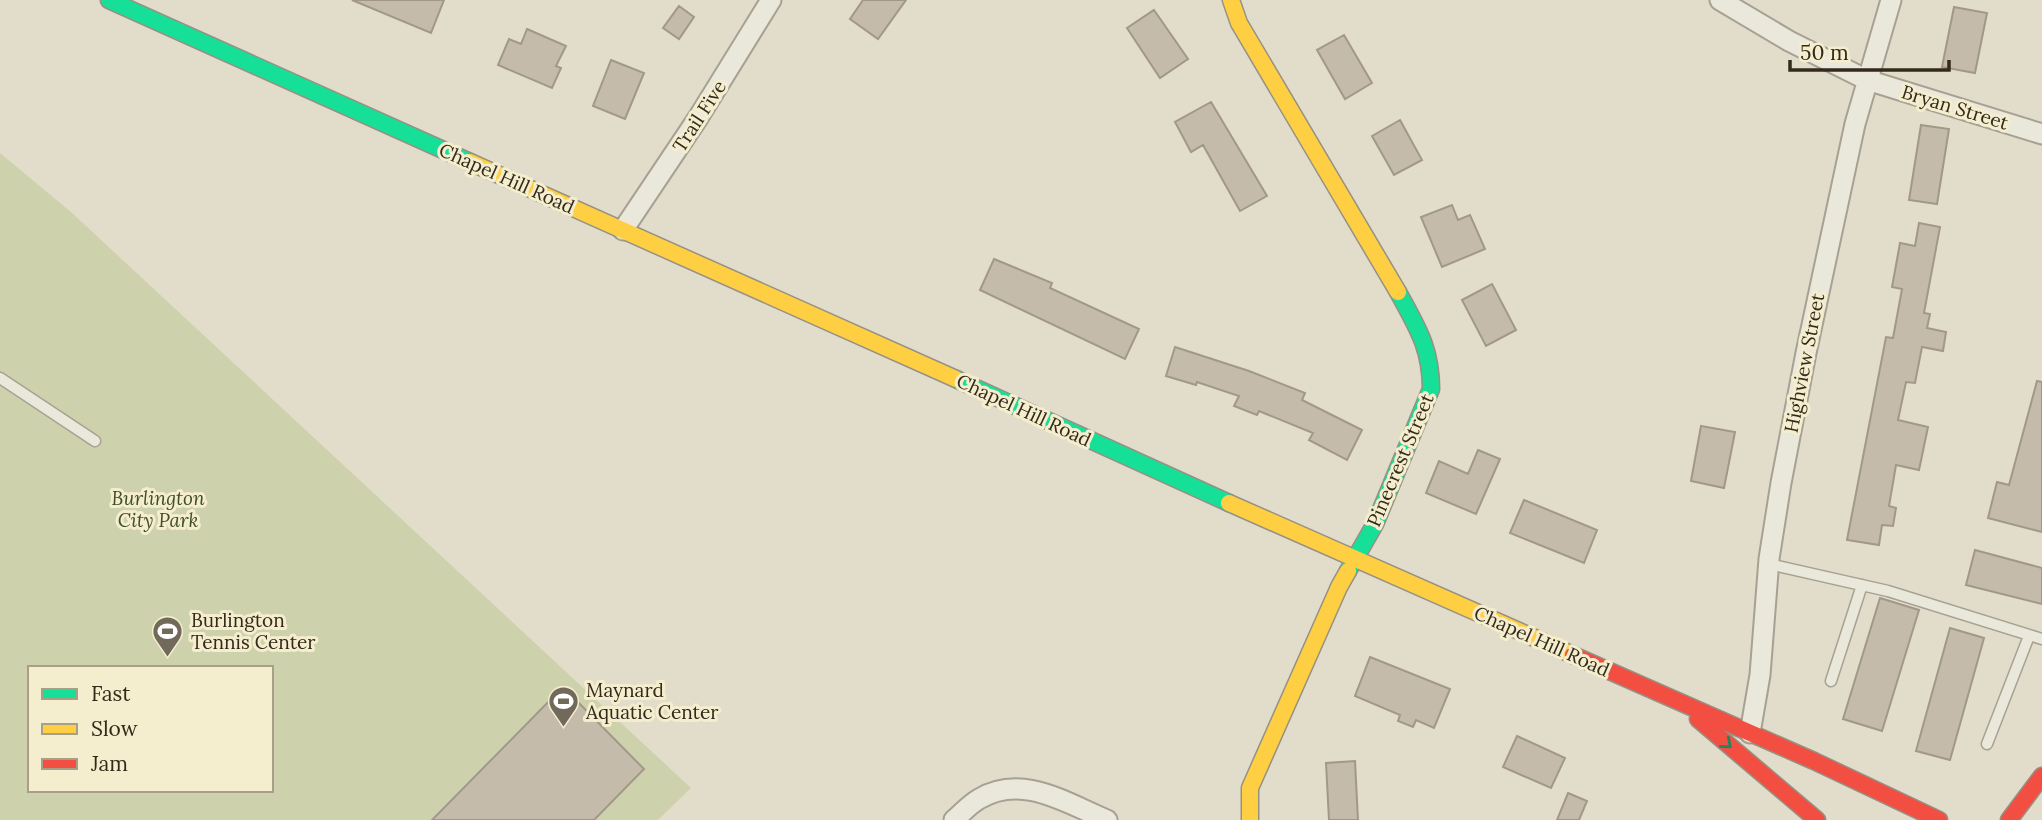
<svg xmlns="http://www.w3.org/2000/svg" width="2042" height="820" viewBox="0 0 2042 820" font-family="Lora,serif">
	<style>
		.green { fill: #ced2ac; fill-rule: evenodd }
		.building { fill: #c5bbab; stroke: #a1988a; stroke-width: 2 }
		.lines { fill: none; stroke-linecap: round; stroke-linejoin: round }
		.lane-casing { stroke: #a7a193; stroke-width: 13 }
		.street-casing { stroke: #a7a193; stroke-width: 23 }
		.fast-casing { stroke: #969183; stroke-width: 19 }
		.slow-casing { stroke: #969183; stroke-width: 19 }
		.jam-casing { stroke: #969183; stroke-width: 19 }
		.lane { stroke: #eae7db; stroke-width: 10 }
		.street { stroke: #eae7db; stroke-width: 19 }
		.fast { stroke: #16e098; stroke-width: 16 }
		.slow { stroke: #ffcf43; stroke-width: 16 }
		.jam { stroke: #f24e42; stroke-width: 16 }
		.oneway { stroke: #25855a }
		.labels { text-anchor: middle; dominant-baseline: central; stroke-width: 6; stroke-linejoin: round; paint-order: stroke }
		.street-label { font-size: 19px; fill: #342a1c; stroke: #f4edce }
		.park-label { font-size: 19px; font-style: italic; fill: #405023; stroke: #f4edce }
		.poi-label { font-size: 19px; fill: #342a1c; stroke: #f4edce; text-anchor: start }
	</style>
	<rect width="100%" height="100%" fill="#e2ddca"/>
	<path class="green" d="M0,153L71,212L691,788L658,820H0ZM30,668H271V790H30Z"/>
	<path class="building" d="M352,0H444L431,33Z
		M863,0H906L878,39L850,19Z
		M679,6L694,17L679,39L663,28Z
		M1954,7L1987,13L1975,73L1942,67Z
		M1154,10L1188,59L1160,78L1127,28Z
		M527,29L566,46L556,66L561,68L552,88L498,65L509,39L521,44Z
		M1344,35L1372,83L1345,99L1317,50Z
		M611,60L644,73L625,119L593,106Z
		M1211,102L1267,196L1240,211L1203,145L1191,152L1175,122Z
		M1400,120L1422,160L1394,175L1372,136Z
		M1921,125L1949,129L1937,204L1909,200Z
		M1452,205L1458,220L1470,215L1485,249L1442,267L1421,217Z
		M1919,223L1940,227L1924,313L1930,314L1927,328L1946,332L1943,351L1922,347L1915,383L1906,382L1898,420L1928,427L1919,470L1896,465L1889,506L1896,508L1893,526L1882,525L1879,545L1847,540L1886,337L1893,338L1902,289L1892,287L1900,243L1915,246Z
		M994,259L1052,283L1050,288L1139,329L1125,359L980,290Z
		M1492,284L1516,330L1486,346L1462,300Z
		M1175,347L1249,371L1305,393L1302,400L1362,430L1347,460L1309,440L1313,433L1259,411L1257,415L1234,406L1239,396L1197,382L1196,385L1166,376Z
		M2037,381L2042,382V532L1988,518L1997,482L2009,485Z
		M1701,426L1735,432L1724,488L1691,481Z
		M1478,450L1500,459L1476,514L1426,493L1439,461L1468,474Z
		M1524,500L1597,530L1584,563L1510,533Z
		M1975,550L2042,568V604L1966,585Z
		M1880,598L1919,610L1882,731L1843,719Z
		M1950,628L1984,638L1950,760L1916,751Z
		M1370,657L1450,689L1434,728L1416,720L1413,727L1398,721L1400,715L1355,696Z
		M563,687L644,769L594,820H432Z
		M1517,736L1565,758L1551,788L1503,767Z
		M1355,761L1358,820H1329L1326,763Z
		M1568,793L1587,801L1579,820H1557Z"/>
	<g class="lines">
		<defs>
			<path id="lane" d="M0,378L95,441
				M1769,564L1888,591L2042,639
				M1831,681L1862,585
				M1987,744L2029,636"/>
			<path id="street" d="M1720,0L1789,41L1867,80L2042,134
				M623,230L698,118L771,0
				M1750,733L1760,675L1769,559L1781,483L1806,353L1855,124L1891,0
				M954,820C962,813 970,804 979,799C1022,773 1066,803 1107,820"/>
			<path id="fast" d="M109,0L470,162
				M956,379L1229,503
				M1348,571L1375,524L1431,389C1431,348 1417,327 1398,292"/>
			<path id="slow" d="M1231,0L1239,23L1398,292
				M470,162L956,379
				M1229,503L1573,655
				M1250,820V788L1339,587L1348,571"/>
			<path id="jam" d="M1573,655L1814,761L1939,820
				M1698,719L1817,820
				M2009,820L2042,776"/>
		</defs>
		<use href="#lane" class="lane-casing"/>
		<use href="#street" class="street-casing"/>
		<use href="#fast" class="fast-casing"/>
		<use href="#slow" class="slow-casing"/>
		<use href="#jam" class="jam-casing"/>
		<use href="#lane" class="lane"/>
		<use href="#street" class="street"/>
		<use href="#fast" class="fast"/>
		<use href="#slow" class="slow"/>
		<use href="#jam" class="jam"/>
	</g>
	<defs><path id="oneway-chevron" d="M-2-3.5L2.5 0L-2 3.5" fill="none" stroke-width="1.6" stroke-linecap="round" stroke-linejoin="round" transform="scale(1.75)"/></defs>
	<use class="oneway" href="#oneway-chevron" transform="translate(1727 744) rotate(40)"/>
	<defs>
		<symbol id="stadium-pin" viewBox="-11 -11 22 30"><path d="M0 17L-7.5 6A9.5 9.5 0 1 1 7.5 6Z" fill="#716959" stroke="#f4edce"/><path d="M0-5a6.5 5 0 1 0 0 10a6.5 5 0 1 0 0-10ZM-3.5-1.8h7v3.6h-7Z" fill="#fff"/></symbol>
	</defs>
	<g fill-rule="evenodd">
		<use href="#stadium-pin" x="150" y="614" width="35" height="47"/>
		<use href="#stadium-pin" x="546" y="684" width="35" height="47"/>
	</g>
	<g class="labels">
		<g class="street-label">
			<text transform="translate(1955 107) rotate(17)">Bryan Street</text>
			<text transform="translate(699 116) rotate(-57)">Trail Five</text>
			<text transform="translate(507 178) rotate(24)">Chapel Hill Road</text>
			<text transform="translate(1804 363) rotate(-79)">Highview Street</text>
			<text transform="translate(1024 410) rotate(25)">Chapel Hill Road</text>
			<text transform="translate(1400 460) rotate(-67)">Pinecrest Street</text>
			<text transform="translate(1542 641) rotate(24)">Chapel Hill Road</text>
		</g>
		<g class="park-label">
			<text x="158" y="498">Burlington<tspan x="158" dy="22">City Park</tspan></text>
		</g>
		<g class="poi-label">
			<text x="191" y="620">Burlington<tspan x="191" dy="22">Tennis Center</tspan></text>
			<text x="586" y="690">Maynard<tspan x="586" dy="22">Aquatic Center</tspan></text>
		</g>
	</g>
	<rect x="28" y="666" width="245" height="126" fill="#f4edce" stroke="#a79f87" stroke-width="2"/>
	<rect x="42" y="689" width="35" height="10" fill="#16e098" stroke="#a79f87" stroke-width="2"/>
	<text x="91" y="701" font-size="21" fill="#342a1c">Fast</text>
	<rect x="42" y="724" width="35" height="10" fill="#ffcf43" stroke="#a79f87" stroke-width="2"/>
	<text x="91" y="736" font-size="21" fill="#342a1c">Slow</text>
	<rect x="42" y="759" width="35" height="10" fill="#f24e42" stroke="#a79f87" stroke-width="2"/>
	<text x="91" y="771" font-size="21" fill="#342a1c">Jam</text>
	<path d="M1790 60v10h159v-10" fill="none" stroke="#342a1c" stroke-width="3.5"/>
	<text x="1800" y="60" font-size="21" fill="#342a1c" stroke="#f4edce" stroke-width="5" paint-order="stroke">50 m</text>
</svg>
